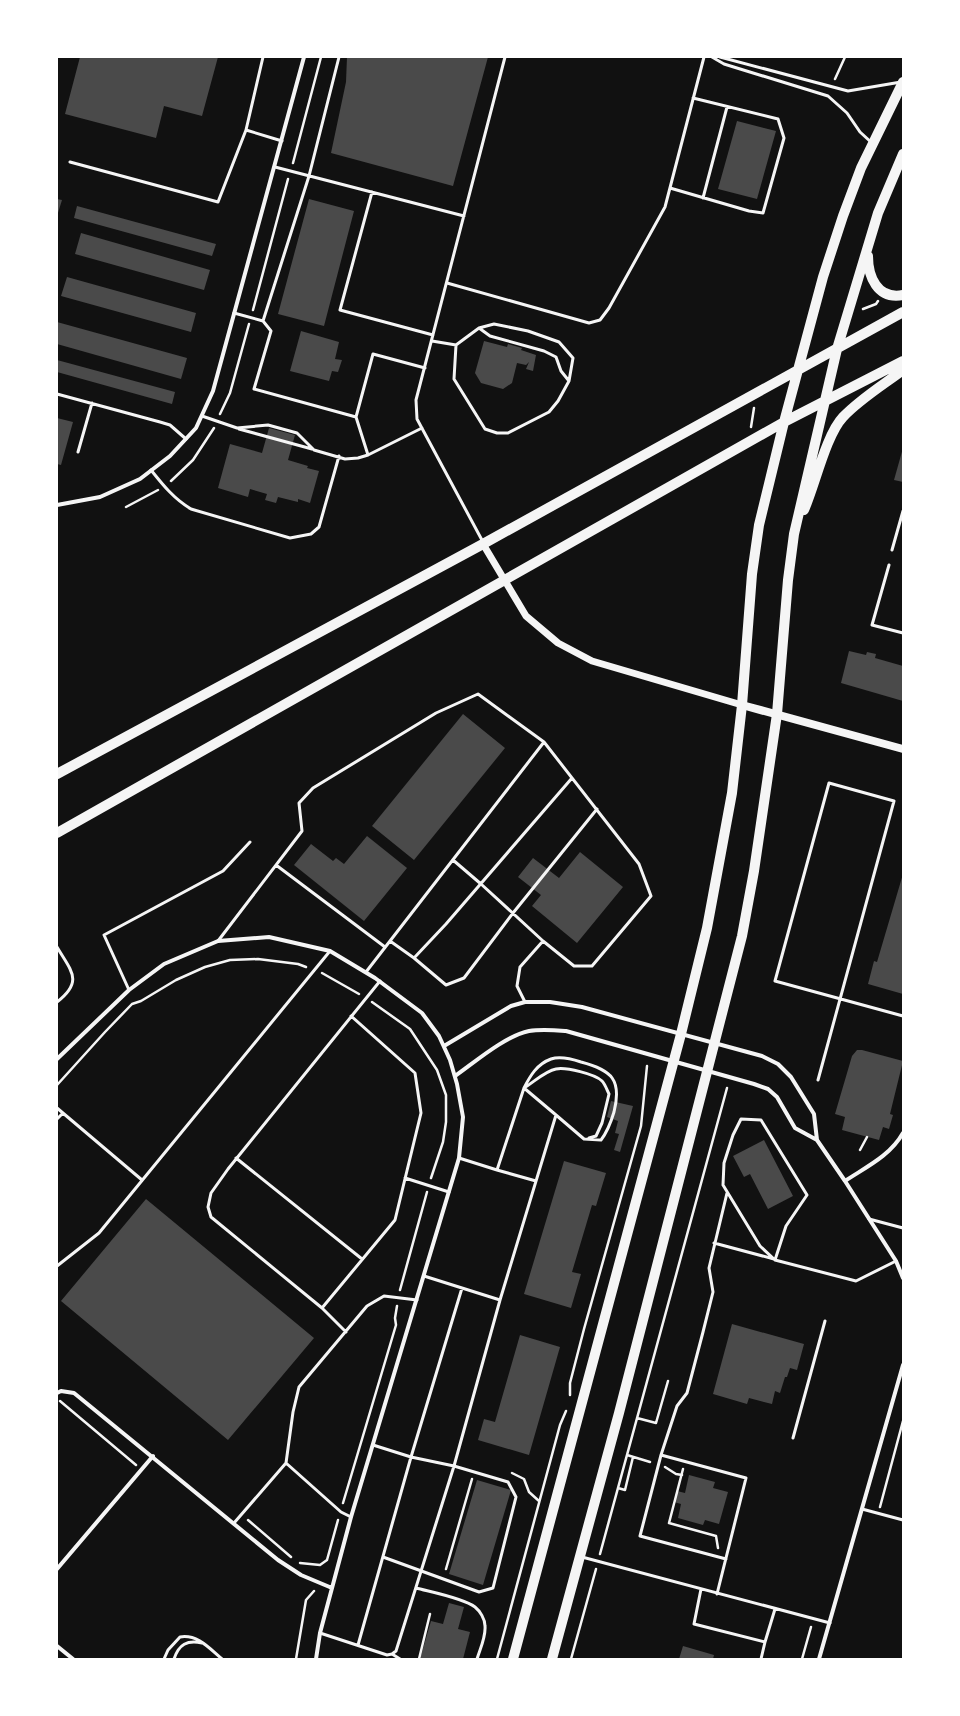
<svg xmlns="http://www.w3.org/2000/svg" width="960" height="1716" viewBox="0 0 960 1716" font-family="'Titillium Web',sans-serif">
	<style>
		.building { fill: #4a4a4a }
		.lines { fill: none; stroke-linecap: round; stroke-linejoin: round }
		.path { stroke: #f5f5f5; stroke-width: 2.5 }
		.service { stroke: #f5f5f5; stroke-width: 3 }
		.minor { stroke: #f5f5f5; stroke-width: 4 }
		.tertiary { stroke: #f5f5f5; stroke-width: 7 }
		.secondary { stroke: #f5f5f5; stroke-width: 8 }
		.primary { stroke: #f5f5f5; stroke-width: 10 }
	</style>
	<rect width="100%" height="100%" fill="#111"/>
	<path class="building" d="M80,57H218L202,116L164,106L156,138L65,114Z
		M347,57H488L453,186L331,153L346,82Z
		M737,121L776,131L757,199L718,189Z
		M57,199L62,200L57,216Z
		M309,199L354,211L324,326L278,314Z
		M77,206L216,244L212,256L74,218Z
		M81,233L210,270L204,290L75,254Z
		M67,277L196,313L191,332L61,296Z
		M57,322L187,358L181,379L57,344Z
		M301,331L339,342L335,359L342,360L338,372L332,371L329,381L290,371Z
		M484,341L507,347L508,344L522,348L521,350L536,355L533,371L526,369L529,362L526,365L517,363L512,383L503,389L481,383L475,373Z
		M57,360L175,392L172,404L57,372Z
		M57,418L73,422L61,465L57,464Z
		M269,428L295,435L288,460L308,466L307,468L319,471L310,503L298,499V502L278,497L276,503L265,500L267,494L250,489L248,497L218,488L230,444L262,453Z
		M903,448V482L894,480Z
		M849,651L866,655L867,652L876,654L875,658L903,666V701L841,683Z
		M463,714L505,748L414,860L372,826Z
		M367,836L407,868L364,921L294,865L311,844L333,861L336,858L344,864Z
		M580,852L623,887L577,943L532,906L541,895L518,877L533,858L559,878Z
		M903,874V994L868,984L874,961L877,962Z
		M857,1050H862L903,1061L890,1114L893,1115L889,1129L883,1127L879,1140L842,1130L845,1117L835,1114L852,1056Z
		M611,1101L633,1106L620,1152L614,1150L619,1134L615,1133L618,1121L607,1117Z
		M764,1140L793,1196L768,1209L750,1174L744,1177L733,1156Z
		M564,1161L606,1173L596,1206L592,1205L572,1272L581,1274L571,1308L524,1294Z
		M146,1199L314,1338L228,1440L61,1301Z
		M732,1324L804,1344L797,1370L790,1368L787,1377H785L780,1393L775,1391L772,1404L749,1398L747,1404L713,1394Z
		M520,1335L560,1347L529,1455L478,1440L484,1419L495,1422Z
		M689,1475L715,1482L713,1488L728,1492L719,1524L705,1520L703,1525L678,1518L681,1504L674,1502L677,1491L685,1493Z
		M477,1480L511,1490L483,1585L449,1574Z
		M449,1603L464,1607L458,1629L470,1632L463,1659H420L431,1621L443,1624Z
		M683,1646L714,1655L713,1659H679Z"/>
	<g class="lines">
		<path class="path" d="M835,79L845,57
			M293,163L321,57
			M863,309L876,304L878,301
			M253,310L288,179
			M220,414L230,393L249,324
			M751,427L754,408
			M171,481L193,460L214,428
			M126,507L158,490
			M322,973L359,994
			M372,1002L410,1029L437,1070L446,1095V1122L443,1142L431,1178
			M57,1085L105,1032L132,1004L141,1001L176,980L205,967L230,960L258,959L298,964L306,967
			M860,1150L867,1137
			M400,1290L427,1192
			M570,1395V1383L584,1329L641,1126L647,1066
			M60,1401L136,1465
			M637,1418L656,1423L668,1381
			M627,1455L650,1462
			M665,1467L676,1474L682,1475
			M683,1469L669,1523L716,1536L718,1548
			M512,1473L524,1479L529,1492L539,1501
			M618,1488L625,1490L633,1457
			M343,1503L396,1325L395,1318L397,1306
			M880,1507L903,1421
			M248,1520L291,1557
			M600,1554L727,1088
			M300,1563L320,1565L327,1560L338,1520
			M446,1569L472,1479
			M296,1659L306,1600L314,1591
			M419,1659L430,1614
			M497,1659L560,1425L566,1411
			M571,1659L596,1569
			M802,1659L811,1627"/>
		<path class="service" d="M712,57L724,64L828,96L847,113L860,132L872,143
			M720,57L848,91L901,82
			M246,130L282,141
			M70,162L218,202L246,130L263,57
			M275,167L464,216
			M670,188L749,211L763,213L784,138L778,119L693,98
			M372,192L340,310L433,335
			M703,198L727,107
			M447,283L589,323L600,320L609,308L665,207L704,57
			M234,313L263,321L271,331L254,389L356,417L368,455
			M263,321L309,176L339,57
			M479,328L490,336L544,351L556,357L561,371L569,381
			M432,341L456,345L479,328L494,324L528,331L559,342L573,358L569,381L558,401L549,412L508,433H497L485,429L454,379L456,345
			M57,394L160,422L170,425L186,439
			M202,416L237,428L268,425L297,433L314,450L345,459L358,458L368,455L422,428
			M356,417L373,354L425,368
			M239,429L312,449
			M78,452L92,403
			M151,470C163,485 174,499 191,509L290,538L311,534L319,527L339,456
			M483,542L417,419L416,400L505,57
			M892,550L903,511
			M889,565L872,625L903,633
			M453,860L481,884L543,941
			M276,865L385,947
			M218,941L302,831L299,803L313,788L436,713L478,694L544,742L639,864L651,896L592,966H574L543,941L520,967L517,986L525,1002
			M390,941L414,958L446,924L572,778
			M57,947C71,971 84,981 57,1002
			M414,958L446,985L464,978L513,913L597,809
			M366,972L544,742
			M129,990L104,935L223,871L250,842
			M351,1016L415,1073L421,1113L395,1220L322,1308L211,1217L208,1207L211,1193L228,1169L380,981
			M818,1080L894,801L829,783L775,981L903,1016
			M524,1088C530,1076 537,1064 551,1059C560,1056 572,1059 581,1062C612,1070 622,1080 614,1112C611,1122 608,1131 601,1140L584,1139L556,1115
			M524,1088C534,1082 545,1071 556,1069C566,1067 595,1074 602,1081C605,1084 607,1090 609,1094L602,1123L596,1136L589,1138
			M57,1108L142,1180
			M57,1119L63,1113
			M236,1158L362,1259
			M459,1158L497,1170
			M405,1178L449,1192
			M869,1219L903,1228
			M714,1243L774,1259
			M775,1260L760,1246L723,1185L724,1163L733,1135L741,1119L761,1120L807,1195L786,1226L775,1260L856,1281L896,1261
			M57,1266L99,1233L330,951
			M424,1276L500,1300L556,1115L524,1088L497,1170L536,1181
			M322,1308L346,1332
			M793,1438L825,1321
			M661,1455L677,1406L687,1393L703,1332L713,1292L709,1268L727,1193
			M286,1463L341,1512L351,1517
			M862,1509L903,1520
			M234,1523L286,1463L293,1412L299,1387L367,1306L384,1296L417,1300
			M383,1557L479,1592L493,1588L516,1497L508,1482L454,1466L500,1300
			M582,1557L830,1623
			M416,1588C431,1592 463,1598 475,1607C480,1611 485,1619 485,1626C486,1637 480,1649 477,1659
			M701,1589L694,1624L765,1642L775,1609
			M717,1594L746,1478L661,1455L640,1536L726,1559
			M320,1633L387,1655L392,1654L396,1651L454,1466L411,1457L462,1288
			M358,1645L411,1457L373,1445
			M392,1654L400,1659
			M164,1659L168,1650L180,1637C198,1634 210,1649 222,1659
			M174,1659C179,1644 187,1640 202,1643
			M761,1659L765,1642"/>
		<path class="minor" d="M57,505L100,497L140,479L170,456L196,428L213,391L304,57
			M444,1046L511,1006L525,1002H550L582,1007L762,1056L778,1064L791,1077L814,1114L817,1140
			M57,1059L129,990L164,964L218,941L269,937L330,951L375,978L422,1013L439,1036L450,1060L457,1084L463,1117L459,1158L351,1517L320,1633L316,1659
			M455,1076C475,1062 505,1036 529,1031C541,1029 553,1030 566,1031L754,1084L768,1089L777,1097L795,1128L817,1140L845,1181L896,1261L903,1278
			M845,1181C866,1167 890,1156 903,1133
			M57,1393L61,1391L74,1393L278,1560L301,1575L332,1588
			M57,1569L153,1456
			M57,1646L73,1659
			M819,1659L903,1365"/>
		<path class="tertiary" d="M483,544L526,616L558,643L592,661L742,705"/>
		<path class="secondary" d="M742,705L903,749"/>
		<path class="primary" d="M868,256C868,276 877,300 903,295
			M804,510C815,485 826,435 843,417C860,399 883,385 903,370
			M57,774L483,544L903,312
			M57,833L784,422L903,361
			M513,1659L681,1034L707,928L732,793L742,705L752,574L759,525L784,422L823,277L843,216L861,168L903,82
			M552,1659L619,1413L742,936L754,871L777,714L788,580L794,534L837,349L878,213L903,154"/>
	</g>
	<rect width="960" height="1716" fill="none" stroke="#ffffff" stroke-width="116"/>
</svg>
